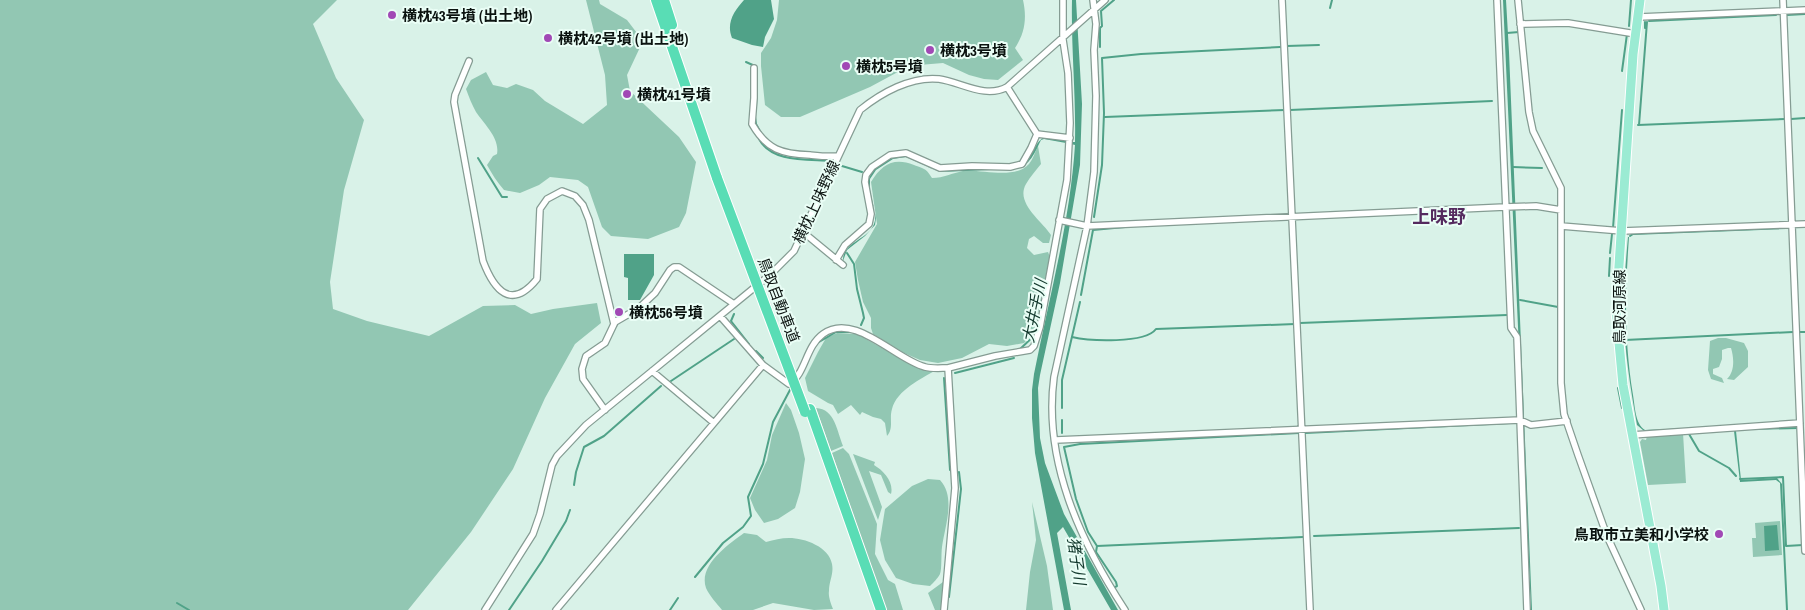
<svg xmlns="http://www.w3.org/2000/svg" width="1805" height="610" viewBox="0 0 1805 610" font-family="'Archivo Narrow','Noto Sans JP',sans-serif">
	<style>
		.green { fill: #92c7b3 }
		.water { fill: #50a288 }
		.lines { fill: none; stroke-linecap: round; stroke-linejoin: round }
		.stream { stroke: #50a288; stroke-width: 2 }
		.minor-casing { stroke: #859c93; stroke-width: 8 }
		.primary-casing { stroke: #fff; stroke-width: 11 }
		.motorway-casing { stroke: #fff; stroke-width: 12 }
		.minor { stroke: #fff; stroke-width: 5.5 }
		.primary { stroke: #9bebd3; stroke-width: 9 }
		.motorway { stroke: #59ddb5; stroke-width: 10 }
		.motorway-bridge-casing { stroke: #fff; stroke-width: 12; stroke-linecap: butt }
		.motorway-bridge { stroke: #59ddb5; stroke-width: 10 }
		.poi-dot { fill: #a149b5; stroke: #eafef6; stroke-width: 2 }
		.labels { text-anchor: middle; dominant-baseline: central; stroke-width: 4; stroke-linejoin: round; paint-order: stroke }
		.poi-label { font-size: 15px; font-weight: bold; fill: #0b1310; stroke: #eafef6; text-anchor: start }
		.street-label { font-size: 15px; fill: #0b1310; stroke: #eafef6 }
		.water-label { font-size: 16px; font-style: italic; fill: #13392d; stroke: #eafef6 }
		.quarter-label { font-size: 18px; font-weight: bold; fill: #552a5f; stroke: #eafef6 }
	</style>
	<rect width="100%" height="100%" fill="#d9f2e8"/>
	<path class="green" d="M0,0H337L313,24L336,78L364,120L344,190L330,282L333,309L367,321L429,336L483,306L515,305L531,314L553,309L597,303L601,323L575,344L545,398L513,469L471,532L408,610H0Z
		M586,0H599L600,4L627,20L643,41L627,75L630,91L679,137L696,162L686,213L679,227L648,239L611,236L602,227L588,187L578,180L550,177L539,185L520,193L504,190C497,182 492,174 487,165L493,156L497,154C500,138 484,124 476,112C472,105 469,97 466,89L471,80L486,72L493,85L507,88L516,84L533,90L545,101L583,124L607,105L605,75Z
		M779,0H1023C1027,18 1025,33 1015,48L1023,60L998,80L984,79L969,75L943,63L919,65L896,73L870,87L800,117H781L765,105L761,66V53L771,38L777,20Z
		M1038,146L1041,164C1036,170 1030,177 1026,184C1015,203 1042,221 1051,235L1049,243H1043L1034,236L1029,239L1027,248L1034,255L1048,252L1050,257L1034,332L1024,343L1007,346L989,344L962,358L938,363L920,360L904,353L873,334L871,328V318L863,302L858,280L855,262L877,224L871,182C882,164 894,157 914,165C924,169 926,168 932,178C944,178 952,173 963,171C982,169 1015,180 1029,164C1033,159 1035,152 1038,146Z
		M837,333L857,334L912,365L936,370C921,379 897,390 892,409C889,419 894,428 887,436L885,423L881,419L873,417L862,412L860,415L851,405L838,414L833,405L828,403L808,391L805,378L818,352L826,338Z
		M1718,338H1726L1744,343L1748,351V367L1734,380L1727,379C1735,371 1734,358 1731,348H1728L1722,350V359L1719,367L1713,369V374L1722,378L1724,383L1711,379L1708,370L1710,341Z
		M786,403L791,410L799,433L805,459L800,492L795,508L778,519L764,523L755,510L750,498L767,460L772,435Z
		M816,408C835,409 837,431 843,446L831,451Z
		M1683,433L1686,483L1648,485L1640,442L1642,439L1646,440L1647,436Z
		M843,448L849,454L877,524L875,554L888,580L895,584L903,610H886L832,453Z
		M853,454L875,462L874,465C884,471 894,482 891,494L888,492L881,475L869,471L882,507L878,520Z
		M928,479L940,480C956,497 945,526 942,547C941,554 942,569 940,574C938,578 933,583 930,586L913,584L896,578L885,560L880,540L885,509L912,486Z
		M1032,502L1047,566L1053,610H1026L1030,572L1036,540Z
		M1780,521L1782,555L1753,557L1752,538H1756L1755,523Z
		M744,533L757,535L766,542C774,540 781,538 789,538C805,538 829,547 832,564C834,574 829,581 829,591C828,596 831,604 833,609L814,610L773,603L753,610H722C717,604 709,595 706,588C698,565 729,544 744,533Z
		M943,582V610H935L928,593Z"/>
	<path class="water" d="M744,0H771L774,19L765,37L763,47L752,45L732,38C726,23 734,11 744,0Z
		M1072,0H1076L1082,104L1080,165L1060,283L1040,375L1038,388L1040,438L1045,463L1064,514L1118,610H1111L1063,527L1057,533L1071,610H1064L1035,453L1032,418V390L1034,374C1049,298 1070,222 1075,145L1071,144V142H1075C1076,94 1071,47 1072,0Z
		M1503,0H1506L1509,52L1532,610H1531Z
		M1046,136L1068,139L1066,143L1044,139L1041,140C1035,152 1030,166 1016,169L940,172L906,157L893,159L876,170L870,179V190L876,218L875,225L865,236L847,250L843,261C842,242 868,240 874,224C880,209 862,191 870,176C875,166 890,157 901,156C914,155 926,169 940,171C947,172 955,170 962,170C983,169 1003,167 1024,165C1033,156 1034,142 1046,136Z
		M1628,237H1629C1625,293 1624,339 1633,395C1635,406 1635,424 1645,430L1728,426L1644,431L1637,425C1630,385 1623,344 1624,302C1624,281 1626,259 1628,237Z
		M624,254H654V275L640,300H628V278L624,277Z
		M1734,431H1736L1741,480L1777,478L1782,484L1788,610H1786L1780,483L1776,480L1740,482Z
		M1777,525L1779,550L1765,551L1764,526Z"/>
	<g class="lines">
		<path class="stream" d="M1330,8L1332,0
			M1787,15L1805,14
			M1649,21L1776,15
			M1629,26L1631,0
			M1645,28V22
			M1507,33L1519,32
			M1287,46L1319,45
			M1100,47V28L1102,26L1101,11L1114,0
			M746,62L755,66
			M1622,71L1627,34
			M756,107L757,82
			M1290,110L1492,101
			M755,117L756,124L761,133
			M1105,117L1285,110
			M1791,119L1805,118
			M1638,125L1785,119
			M1639,125L1647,22
			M759,139C772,163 808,159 831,161
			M478,158L502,197H507
			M842,166L862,172
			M1513,167L1542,168
			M1094,217L1102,165L1104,113L1102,58L1141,54L1280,47
			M1613,228L1622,110
			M1630,236L1633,234L1786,228
			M847,253L854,264L857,289L863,313L864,318L861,325
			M1610,253L1612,234
			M1609,276L1610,258
			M1081,295L1093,230L1125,227
			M1520,300L1558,307
			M734,314L731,321L749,344
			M1300,323L1507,315
			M1800,332H1805
			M1072,337C1089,341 1145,344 1156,329L1295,324
			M1625,340L1793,332
			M819,342L836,332H851
			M1019,350L1036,334
			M756,351L763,358
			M955,373L1014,358
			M801,374L807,363
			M944,378L950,470
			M671,381L734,339
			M1618,388L1622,408
			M1062,408V380L1080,302
			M1731,425H1733
			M1749,429L1798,428
			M1062,433V420
			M1305,433L1510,423
			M1689,434L1699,451L1729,468L1736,476
			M1740,479L1783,477L1786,546L1803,545
			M574,485L576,472L584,447L604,436L661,386
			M1314,536L1519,528
			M1097,546L1303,537
			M695,577L723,543L743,527L751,516L748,497L763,464L773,422L791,388
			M1115,587L1117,586L1116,582L1096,552L1097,546L1088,532L1076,499L1064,447L1080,444L1299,433
			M949,597L961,489L959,472
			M177,603L189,610
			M509,610L542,561L566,521L570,510
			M670,610L678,598"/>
		<defs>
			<path id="minor" d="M1093,0L1096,24L1094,50L1096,96L1094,172L1087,226L1054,377C1043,461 1080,541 1125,610
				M1282,0L1310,610
				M1497,0L1511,328L1517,337L1527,610
				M1518,0L1529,112L1533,131L1561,188V383L1564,414L1578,455L1607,536L1641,610
				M1783,0L1805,551
				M1639,17L1805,10
				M1520,24L1568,23L1636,34
				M469,61L455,95L454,102L483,261C494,290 511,311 537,279L540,209L547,199L562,191L575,196L583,205L589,220L614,324
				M754,68V98L752,124C767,150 782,154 810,155C820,156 829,157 838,156
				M1007,87L1037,134
				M1059,220L1087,226L1505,207L1536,206L1561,210
				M1561,226L1622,231L1805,224
				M803,232L843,265
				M836,260L845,245L869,224L871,214L865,182L866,175L872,167L890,155L906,153L940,168L972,166L1010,167L1022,164L1031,148L1037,134L1070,138
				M720,316L763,365L789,384C806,374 805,347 823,334C854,311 896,360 925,367C932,369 941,368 948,368L955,488L944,610
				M948,368L995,356L1030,350L1034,346L1040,327L1067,180L1070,123L1068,73L1063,40V0
				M652,371L714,423
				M605,410L583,379L582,369L586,356L605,343L615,322L639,308L655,293L670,270L674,267H679L734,304
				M1632,435L1800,423
				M1056,440L1520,420L1531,425L1567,421
				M485,610L533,534L540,514L552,465L557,456L586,425L771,274L794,251L860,110C881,93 911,76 939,79C961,82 985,99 1007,87L1105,0
				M556,610L763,365"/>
			<path id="primary" d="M1640,0L1633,54L1616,311L1623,385L1661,586L1664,610"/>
			<path id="motorway" d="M656,0L717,178
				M664,0L672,25
				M810,409L881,610"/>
		</defs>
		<use href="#minor" class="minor-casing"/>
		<use href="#primary" class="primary-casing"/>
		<use href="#motorway" class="motorway-casing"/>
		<use href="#minor" class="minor"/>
		<use href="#primary" class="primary"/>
		<use href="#motorway" class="motorway"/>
		<defs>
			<path id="motorway-bridge" d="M717,178L805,412"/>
		</defs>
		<use href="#motorway-bridge" class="motorway-bridge-casing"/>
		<use href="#motorway-bridge" class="motorway-bridge"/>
	</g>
	<g class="poi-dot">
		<circle cx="392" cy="15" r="5"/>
		<circle cx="548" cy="38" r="5"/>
		<circle cx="930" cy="50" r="5"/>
		<circle cx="846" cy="66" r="5"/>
		<circle cx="627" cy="94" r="5"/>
		<circle cx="619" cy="312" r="5"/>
		<circle cx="1719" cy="534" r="5"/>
	</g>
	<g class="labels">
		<g class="poi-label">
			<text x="402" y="15">横枕43号墳 (出土地)</text>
			<text x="558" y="38">横枕42号墳 (出土地)</text>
			<text x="940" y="50">横枕3号墳</text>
			<text x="856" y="66">横枕5号墳</text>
			<text x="637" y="94">横枕41号墳</text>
			<text x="629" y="312">横枕56号墳</text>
			<text x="1709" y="534" text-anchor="end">鳥取市立美和小学校</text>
		</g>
		<g class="street-label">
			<text transform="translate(816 202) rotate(-65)">横枕上味野線</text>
			<text transform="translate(779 300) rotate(69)">鳥取自動車道</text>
			<text transform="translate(1619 307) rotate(-90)">鳥取河原線</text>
		</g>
		<g class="water-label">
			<text transform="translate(1034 311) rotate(-78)">大井手川</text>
			<text transform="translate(1077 561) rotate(82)">猪子川</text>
		</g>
		<g class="quarter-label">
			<text x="1439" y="216">上味野</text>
		</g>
	</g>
</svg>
